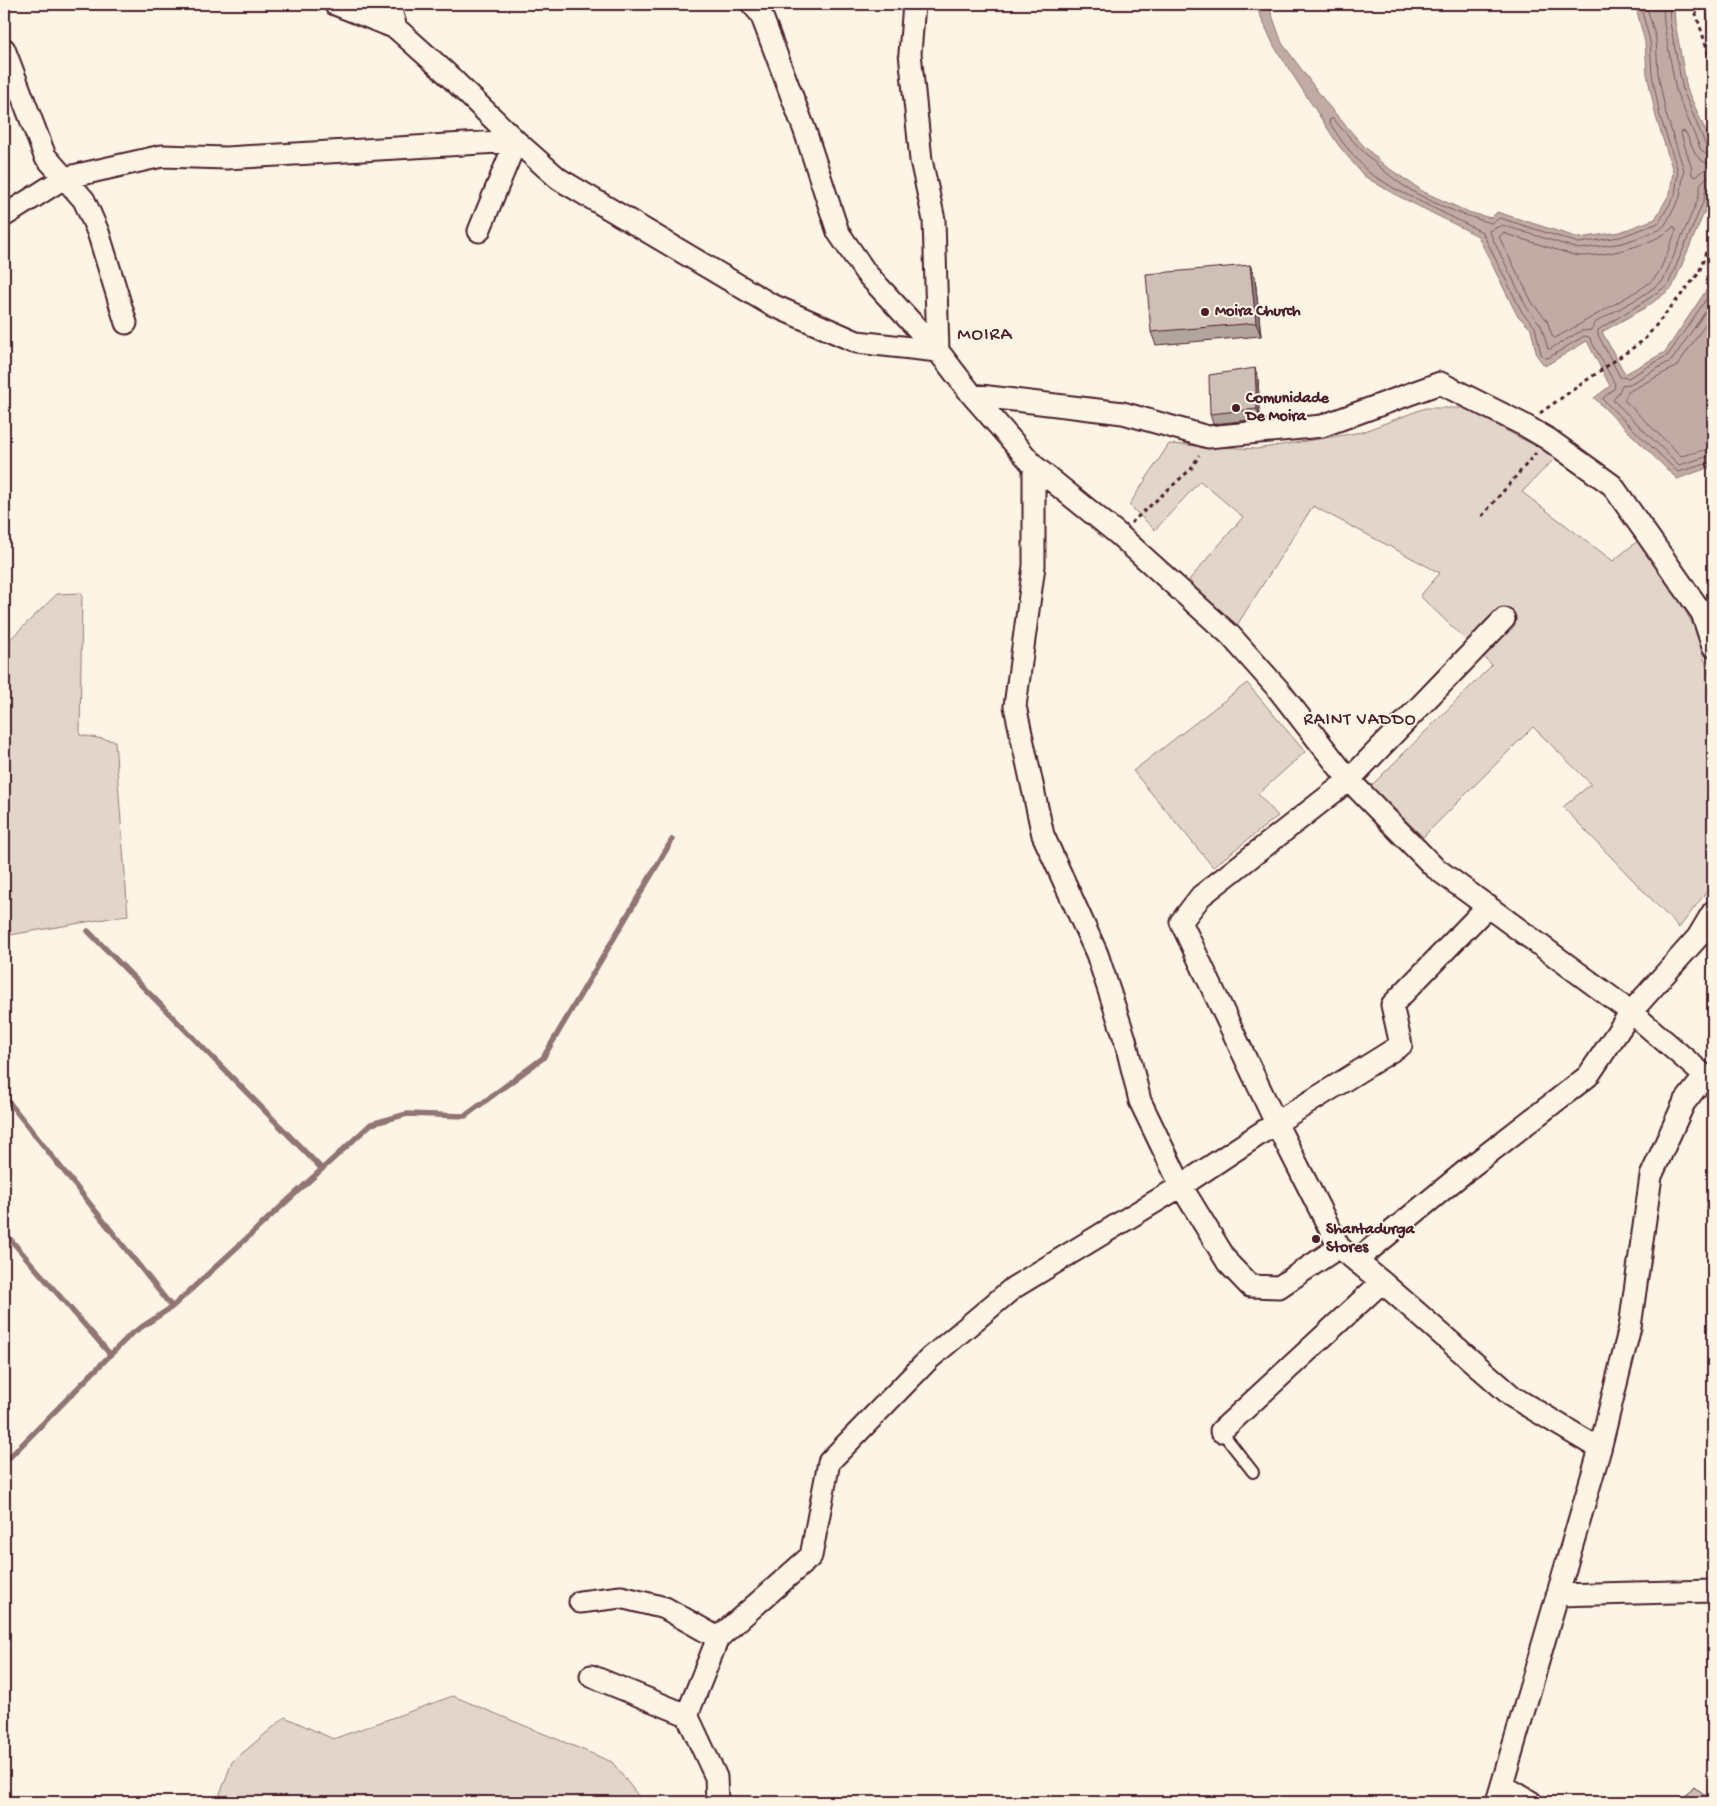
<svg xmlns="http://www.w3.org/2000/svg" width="1717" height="1806" viewBox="0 0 1717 1806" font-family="'Gochi Hand',sans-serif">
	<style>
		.green { fill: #e2d5ca; stroke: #967a7a }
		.water { fill: #c0aca5; stroke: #917474 }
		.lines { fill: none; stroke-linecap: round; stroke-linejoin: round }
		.shore { stroke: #79575c; stroke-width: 1 }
		.stream { stroke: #917474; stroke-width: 5.5 }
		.service-casing { stroke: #4a1f2b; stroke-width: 14 }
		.minor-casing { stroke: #4a1f2b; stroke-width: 25 }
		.path { stroke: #4a1f2b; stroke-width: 3; stroke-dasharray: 4 4; stroke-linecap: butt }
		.service { stroke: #fcf5e5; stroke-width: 10 }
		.minor { stroke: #fcf5e5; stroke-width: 21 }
		.wall { fill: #b2a59d; stroke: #4a1f2b }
		.shaded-wall { fill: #918680; stroke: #4a1f2b }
		.building { fill: #cfc0b7; stroke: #4a1f2b }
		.poi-dot { fill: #4a1f2b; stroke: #fcf5e5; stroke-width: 2 }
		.labels { text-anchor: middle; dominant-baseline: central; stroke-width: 4; stroke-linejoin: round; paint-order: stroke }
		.poi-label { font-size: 16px; font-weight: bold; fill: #4a1f2b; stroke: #fcf5e5; text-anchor: start }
		.neighbourhood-label { font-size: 18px; letter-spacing: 1px; fill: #4a1f2b; stroke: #fcf5e5 }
		.quarter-label { font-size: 19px; letter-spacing: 1px; fill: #4a1f2b; stroke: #fcf5e5 }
	</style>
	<rect width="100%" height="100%" fill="#fcf5e5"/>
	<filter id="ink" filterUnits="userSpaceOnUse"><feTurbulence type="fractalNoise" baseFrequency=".02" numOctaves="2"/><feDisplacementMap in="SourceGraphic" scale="10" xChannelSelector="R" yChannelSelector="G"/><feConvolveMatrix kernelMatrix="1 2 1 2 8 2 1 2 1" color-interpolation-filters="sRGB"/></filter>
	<g filter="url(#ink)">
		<path class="green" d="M1706,4H1713V48L1708,31Z
			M1425,408H1466L1522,439L1557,456L1522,492L1613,561L1645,535L1694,627L1713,686V883L1679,928L1563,807L1591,784L1533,727L1423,837L1371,786L1492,665L1420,596L1440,573L1313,506L1235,628L1189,580L1243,517L1200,481L1155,530L1129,505L1169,444L1256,449L1362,432Z
			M82,593L80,735L115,741L128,915L4,936V645L57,594Z
			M1247,683L1305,752L1258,794L1278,816L1213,867L1133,771Z
			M453,1696L612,1762L643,1802H217L232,1762L285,1717L333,1739Z"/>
		<path class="water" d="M1255,4H1268L1282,43L1327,104L1362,144L1384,165L1424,192L1468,212L1491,218L1497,212L1579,238L1620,232L1655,219L1670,193L1673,171L1656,117L1647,74L1645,42L1635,4H1674L1675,22L1687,89L1711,143L1713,172L1709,201L1672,288L1648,306L1602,332L1625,374L1665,352L1707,289L1713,294V466L1677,479L1594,398L1610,386L1587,341L1545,366L1537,356L1531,329L1517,315L1478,236L1392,193L1364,176L1339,146L1274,46Z"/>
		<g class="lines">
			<path class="shore" d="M1640,4L1650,41L1652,74L1660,116L1678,171L1675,195L1659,222L1656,224L1620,237L1579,243L1500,218L1491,223C1468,216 1445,209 1423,197C1387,179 1360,149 1333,119H1330L1329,122L1343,143L1368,172L1395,189L1482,232L1522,312L1535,327L1541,354L1545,358H1548L1584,336L1589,337L1615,384L1614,389L1603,398L1604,401L1678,472L1713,462
				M1646,4L1656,39L1658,73L1666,114L1684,170L1680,197L1665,225L1659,230L1623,243L1579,249L1502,225L1489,231L1527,308L1541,325L1548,349H1550L1581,331L1591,330L1596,322L1642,296L1663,281L1698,199L1701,183L1706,178L1713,176
				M1663,4L1664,24L1676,91L1701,150L1707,155L1713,156
				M1669,4L1670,23L1683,90L1706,146L1709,149L1713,150
				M1683,131L1686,133L1696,155L1702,161L1712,165L1711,168L1702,171L1695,177L1692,175L1691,166L1681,134Z
				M1713,182C1704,183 1705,193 1704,200L1668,285L1645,301L1598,330V335L1620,377L1628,378L1668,355L1707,298H1713
				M1673,227H1675L1676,230C1672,240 1662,269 1656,276C1649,285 1635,292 1625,298C1601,312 1579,325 1555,338L1552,336L1547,320L1533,304L1499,237L1503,233L1573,255C1595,260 1659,244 1673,227Z
				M1713,304L1710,305L1672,360L1630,384L1622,385L1619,392L1613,400L1679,465L1713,455
				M1713,313L1677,366L1628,392L1624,400L1681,456L1713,448"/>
			<path class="stream" d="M88,931L322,1169
				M4,1096L172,1307
				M4,1232L110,1354
				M4,1463L131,1334L172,1307L371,1124L407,1114L465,1116L543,1058L672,840"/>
			<defs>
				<path id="service" d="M1221,1431L1253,1472"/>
				<path id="minor" d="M335,4L396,28L444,71L516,141L559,179L770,304L857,342L938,351L972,395L1034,466L1118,534L1230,635L1278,689L1349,780L1434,867L1631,1012L1713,1083
					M389,4L396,28
					M752,4L761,14L805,131L838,232L866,273L938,351
					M914,4L910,53L921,160L934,220L938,351
					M4,49L45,156L84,200L98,232L126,323
					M4,216L64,178L162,156L226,158L516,141L479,231
					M972,395L1123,413L1208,437L1322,426L1440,383L1524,425L1548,439L1612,485L1702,613L1713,646
					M1034,466V566L1015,706L1043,835L1097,954L1125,1039L1140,1101L1181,1186L1228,1263L1250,1286L1279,1287L1339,1247
					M1504,619L1349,780L1201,896L1181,922L1276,1123L1339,1247L1382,1282L1513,1397L1600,1449
					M1356,1261L1468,1169L1588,1076L1631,1012L1698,937L1713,912
					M1221,1431L1382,1282
					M1557,1595L1713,1591
					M580,1602L621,1597L665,1608L718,1638
					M591,1676L687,1715
					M1502,1785L1531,1802
					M717,1802L716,1777L687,1715L718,1638L811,1556L829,1462L929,1359L1013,1288L1181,1186L1276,1123L1401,1045L1392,1005L1488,906
					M1497,1802L1600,1449L1630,1327L1651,1176L1684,1103L1705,1076"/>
			</defs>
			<use href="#service" class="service-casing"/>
			<use href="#minor" class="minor-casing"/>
			<path class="path" d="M1696,4V14L1713,67
				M1540,413L1644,340L1699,273L1713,230
				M1482,516L1536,453
				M1131,523L1192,468L1199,455"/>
			<use href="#service" class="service"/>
			<use href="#minor" class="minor"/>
		</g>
		<path class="wall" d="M1250,265L1255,278L1261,336L1156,345L1151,332Z
			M1258,378L1260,419L1213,424L1210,414Z"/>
		<path class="shaded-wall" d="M1250,265L1255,278L1261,336L1256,323Z
			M1255,368L1258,378L1260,419L1257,409Z"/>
		<path class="building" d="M1250,265L1256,323L1151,332L1146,274Z
			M1255,368L1257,409L1210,414L1209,375Z
			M1694,1786L1713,1802H1680Z"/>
	</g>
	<g class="poi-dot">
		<circle cx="1205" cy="312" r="5"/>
		<circle cx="1236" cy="408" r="5"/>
		<circle cx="1316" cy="1239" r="5"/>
	</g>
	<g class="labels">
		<g class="poi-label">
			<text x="1215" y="312">Moira Church</text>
			<text x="1246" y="399">Comunidade<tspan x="1246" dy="18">De Moira</tspan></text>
			<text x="1326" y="1230">Shantadurga<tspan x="1326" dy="18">Stores</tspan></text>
		</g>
		<g class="neighbourhood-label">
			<text x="1360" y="720">RAINT VADDO</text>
		</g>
		<g class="quarter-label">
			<text x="985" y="335">MOIRA</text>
		</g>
	</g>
	<rect width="1717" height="1806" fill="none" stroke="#fcf5e5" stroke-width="20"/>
	<rect x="10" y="10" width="1697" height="1786" fill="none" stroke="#4a1f2b" stroke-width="2" filter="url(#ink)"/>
</svg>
